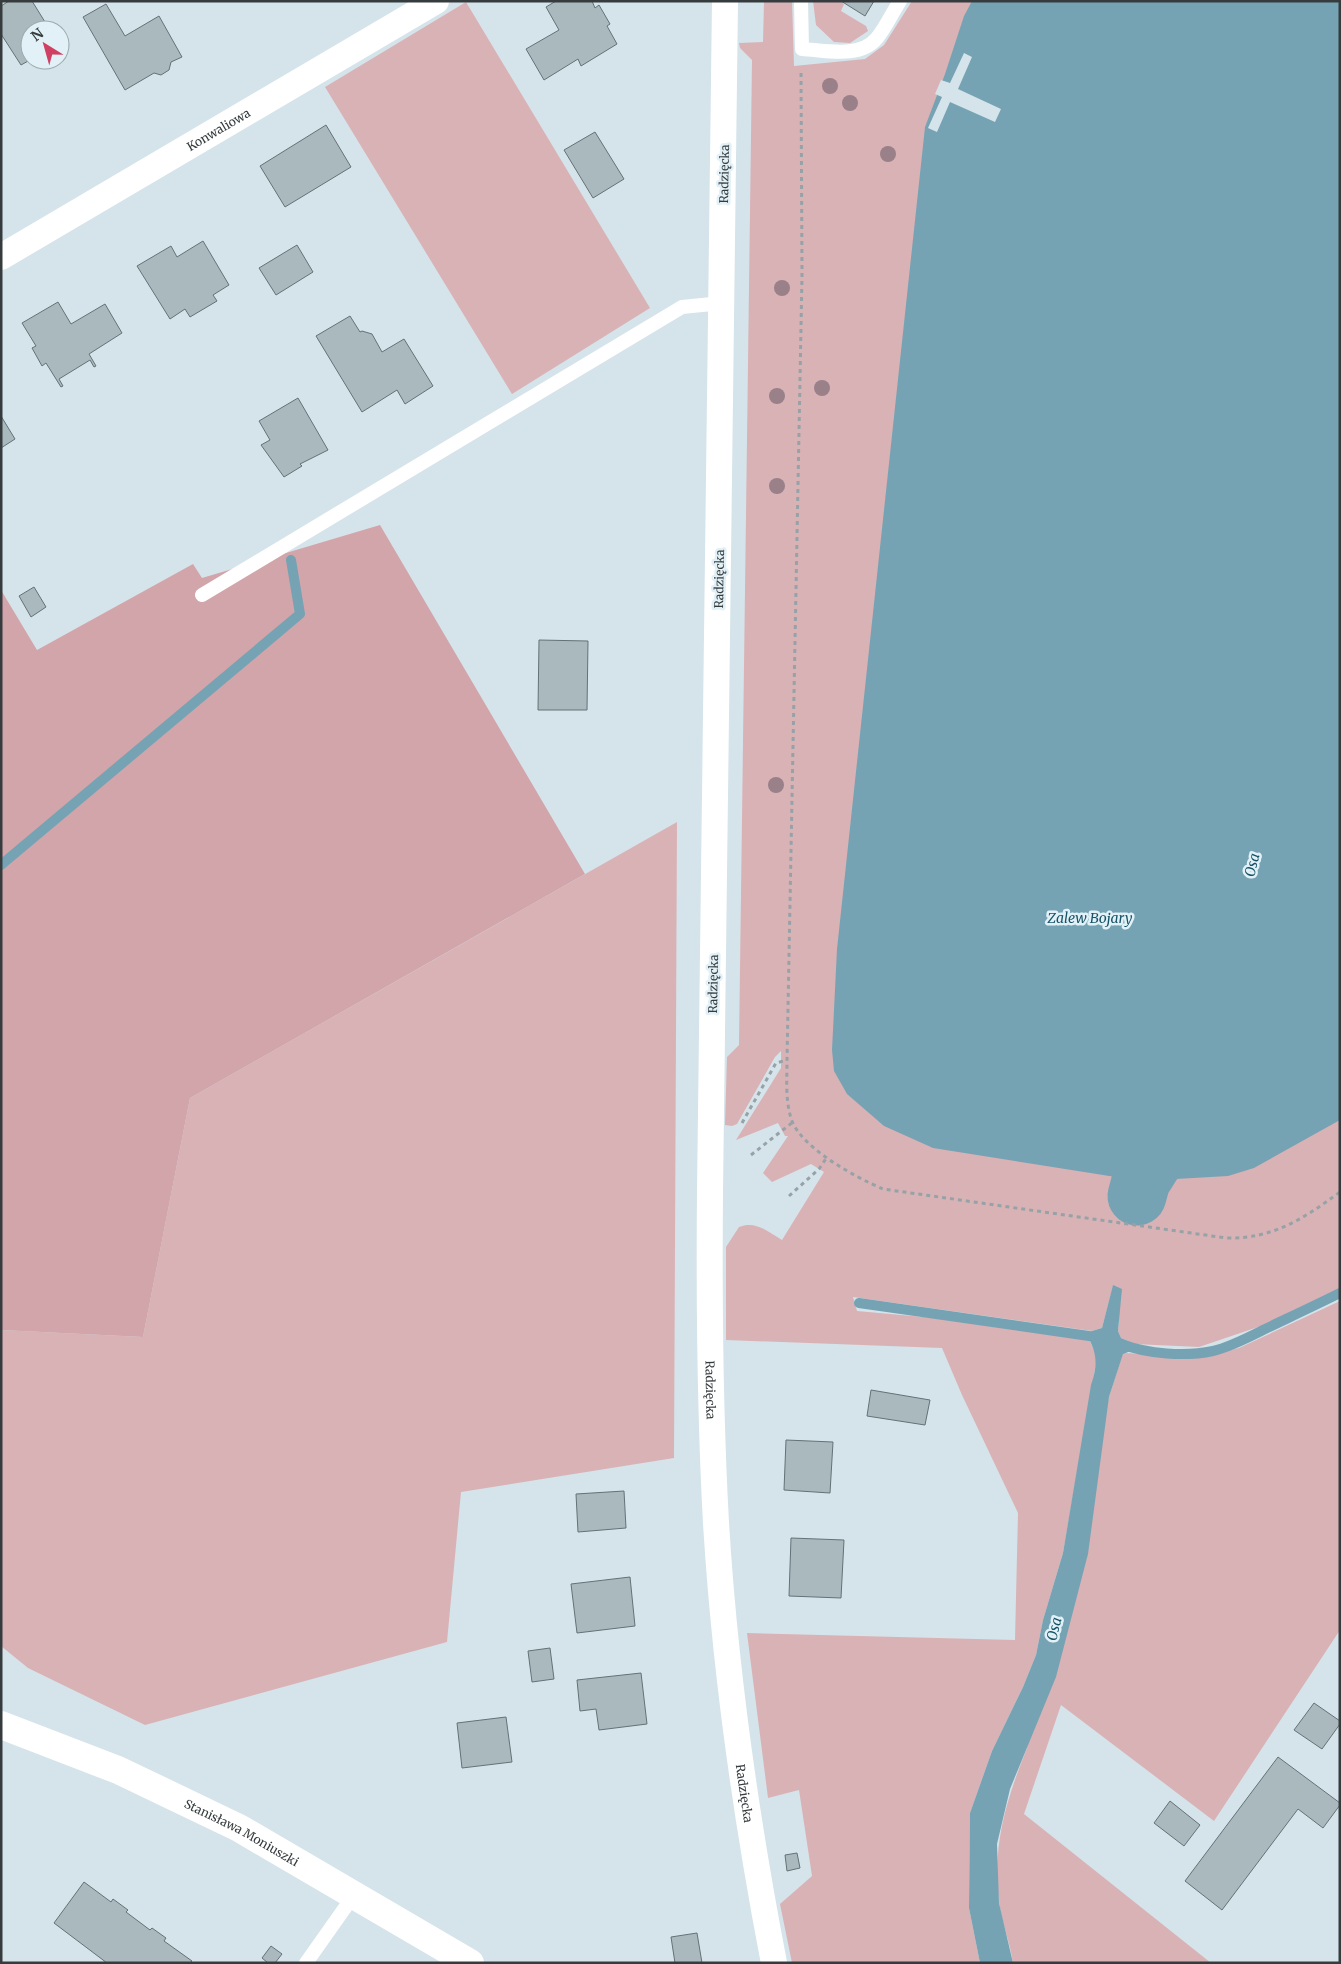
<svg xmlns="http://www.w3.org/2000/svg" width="1341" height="1964" viewBox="0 0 1341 1964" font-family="Merriweather,serif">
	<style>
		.green { fill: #d9b2b6 }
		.forest { fill: #d2a5aa }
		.water { fill: #76a3b3 }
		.pier { fill: #d5e4ea }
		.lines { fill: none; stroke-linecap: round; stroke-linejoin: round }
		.stream { stroke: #76a3b3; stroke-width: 10 }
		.river { stroke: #76a3b3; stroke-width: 59 }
		.building { fill: #aab9be; stroke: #647277 }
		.path { stroke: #97a2a7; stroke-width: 3; stroke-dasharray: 4 4; stroke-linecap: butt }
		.lane { stroke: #fff; stroke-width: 14 }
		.street { stroke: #fff; stroke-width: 26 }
		.secondary { stroke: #fff; stroke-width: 28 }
		.tree { fill: #998089 }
		.labels { text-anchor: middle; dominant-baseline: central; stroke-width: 5; stroke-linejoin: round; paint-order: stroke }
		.street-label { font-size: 12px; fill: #363c3e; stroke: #e2f1f7 }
		.water-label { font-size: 14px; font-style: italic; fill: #175366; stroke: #e2f1f7 }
	</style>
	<rect width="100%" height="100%" fill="#d5e4ea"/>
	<path class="green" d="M764,1H792L794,66L865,59L884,45L912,1H1340V1288L1261,1326L1199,1347L1134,1344L1121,1338L1118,1331L1119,1321L1113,1286L1102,1328L1092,1331L853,1297L857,1311L957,1320L1088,1337L1097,1357L1063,1553L1043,1620L1036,1655L1023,1687L992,1751L970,1813L969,1908L980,1963H792L780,1904L812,1876L799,1790L768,1798L747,1633L1015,1640L1018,1513L962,1395L942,1348L726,1340V1247L739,1227C756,1220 768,1232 782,1240L824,1172L811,1164L772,1182L763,1173L788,1136H785L778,1123L736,1140L781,1068V1051L775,1057L737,1124L732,1126L725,1125L727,1057L739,1045L752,60L740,48L739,43L763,42Z
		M813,1H841L844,4L841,11L866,26L868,31L850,43L834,42L816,25Z
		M466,2L650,308L512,394L325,87Z
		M677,822L674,1458L461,1492L447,1642L145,1725L28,1668L1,1646V1330L143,1337L190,1098Z
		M1340,1301V1630L1214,1821L1061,1705L1024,1814L1211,1963H1013C1010,1942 1002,1923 999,1902C992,1845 1006,1801 1027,1748L1109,1397L1123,1353L1207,1356L1239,1348Z"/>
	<path class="forest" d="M380,525L585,874L190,1098L143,1337L1,1330V590L37,650L193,564L202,578Z"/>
	<path class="water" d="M972,1H1340V1120L1254,1168L1228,1176L1141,1181L933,1148L884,1126L847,1094L834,1071L832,1050L837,949L925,127L945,74L964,16Z
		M1113,1285L1122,1289L1118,1331L1121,1338L1134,1344L1131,1351L1123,1354L1109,1397L1088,1554L1056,1677L1010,1789L997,1844L999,1903L1013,1963H980L969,1908L970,1813L992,1751L1023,1687L1036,1655L1043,1620L1063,1553L1091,1385C1097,1367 1098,1355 1088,1337L1092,1331L1102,1328Z"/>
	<path class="pier" d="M964,53L972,57L958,89L1001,109L995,122L950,102L937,132L928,128L942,97L935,94L941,80L950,83Z"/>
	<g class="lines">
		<path class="stream" d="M1,865L300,614L291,560
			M859,1303L1103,1338
			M1121,1344C1148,1354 1185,1357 1213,1351C1230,1347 1247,1338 1263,1330C1288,1318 1314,1306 1340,1293"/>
		<path class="river" d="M1137,1196L1141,1181L1185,1111"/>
	</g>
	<path class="building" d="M9,1H32L50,30H30V60L21,65L1,34V6Z
		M556,1H592L595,8L599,5L610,24L607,26L617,44L581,66L578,59L544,80L526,49L559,30L546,7Z
		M841,1H874L865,16Z
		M106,4L125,36L159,16L182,57L171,62L169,70L161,75L154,73L125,90L83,17Z
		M326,125L351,167L285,207L260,166Z
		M595,132L624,179L593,198L564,150Z
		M203,241L229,285L213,295L217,301L190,317L185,309L170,319L137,266L171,246L177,257Z
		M297,245L313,272L276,295L259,268Z
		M58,302L71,324L105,304L122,333L89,354L96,366L94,367L90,360L59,379L63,386L61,387L46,363L42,366L32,348L36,346L22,323Z
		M350,316L360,332L362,331L372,334L382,352L404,339L433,386L405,404L397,390L362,412L316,336Z
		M298,398L328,450L300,464L302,466L284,477L261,445L270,440L259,421Z
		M1,416L15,439L1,448Z
		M34,587L46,607L31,617L19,596Z
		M539,640L588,641L587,710H538Z
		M871,1390L930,1400L925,1425L867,1416Z
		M786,1440L833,1442L830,1493L784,1490Z
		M624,1491L626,1528L578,1532L576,1494Z
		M791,1538L844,1540L841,1598L789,1596Z
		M630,1577L635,1626L577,1633L571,1584Z
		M550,1648L554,1679L532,1682L528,1651Z
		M641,1673L647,1724L599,1730L596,1709L580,1711L577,1680Z
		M1314,1703L1340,1721V1724L1322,1749L1294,1730Z
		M506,1717L512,1762L462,1768L457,1723Z
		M1278,1757L1340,1803V1805L1323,1828L1298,1809L1222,1910L1185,1881Z
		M1170,1801L1200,1825L1184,1846L1154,1823Z
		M797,1853L800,1868L787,1871L785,1855Z
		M84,1882L111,1902L113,1899L128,1910L126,1912L150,1930L152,1928L166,1938L164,1941L192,1961L190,1963H107L54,1923Z
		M697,1933L702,1963H675L671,1937Z
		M271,1946L282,1954L275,1963H268L262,1958Z"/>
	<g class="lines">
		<path class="path" d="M801,73L802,275L787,1060C787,1080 785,1102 792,1121C803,1149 857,1178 883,1189L1226,1238C1273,1239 1303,1219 1340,1192
			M742,1123L776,1063L787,1060
			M751,1155L793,1122
			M789,1196L819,1169L827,1157"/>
		<path class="lane" d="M801,1L802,49C825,50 860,59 877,38C886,27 892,13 900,1
			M202,595L682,307L722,303
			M306,1963L354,1895"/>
		<g class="street">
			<path id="s1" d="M725,1L710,1192C709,1302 710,1413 716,1523C725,1671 746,1818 774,1963"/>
			<path id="s2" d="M1,257L436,1"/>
		</g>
		<path class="secondary" id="s3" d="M1,1725L118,1770L239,1828L470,1963"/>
	</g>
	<g class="tree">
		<circle cx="830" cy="86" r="8"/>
		<circle cx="850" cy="103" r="8"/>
		<circle cx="888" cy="154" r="8"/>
		<circle cx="782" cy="288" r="8"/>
		<circle cx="822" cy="388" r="8"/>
		<circle cx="777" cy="396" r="8"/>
		<circle cx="777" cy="486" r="8"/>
		<circle cx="776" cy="785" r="8"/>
	</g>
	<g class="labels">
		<g class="street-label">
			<text stroke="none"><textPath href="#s2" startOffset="252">Konwaliowa</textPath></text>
			<text transform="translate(724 174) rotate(-89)">Radzięcka</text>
			<text transform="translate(719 579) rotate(-89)">Radzięcka</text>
			<text transform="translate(713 984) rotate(-89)">Radzięcka</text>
			<text stroke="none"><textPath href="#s1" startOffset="1389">Radzięcka</textPath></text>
			<text stroke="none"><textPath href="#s1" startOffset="1794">Radzięcka</textPath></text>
			<text stroke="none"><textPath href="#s3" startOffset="264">Stanisława Moniuszki</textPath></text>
		</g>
		<g class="water-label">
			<text transform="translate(1252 865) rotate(-76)">Osa</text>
			<text x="1090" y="918">Zalew Bojary</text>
			<text transform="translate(1054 1629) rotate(-76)">Osa</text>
		</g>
	</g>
	<rect width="1341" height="1964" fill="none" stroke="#363c3e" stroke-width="5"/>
	<g transform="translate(45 45) rotate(323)"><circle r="24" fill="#e2f1f7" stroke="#9da9ad"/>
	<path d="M0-4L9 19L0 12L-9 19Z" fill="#cf4062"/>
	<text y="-8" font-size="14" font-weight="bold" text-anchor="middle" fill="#363c3e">N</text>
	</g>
</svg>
